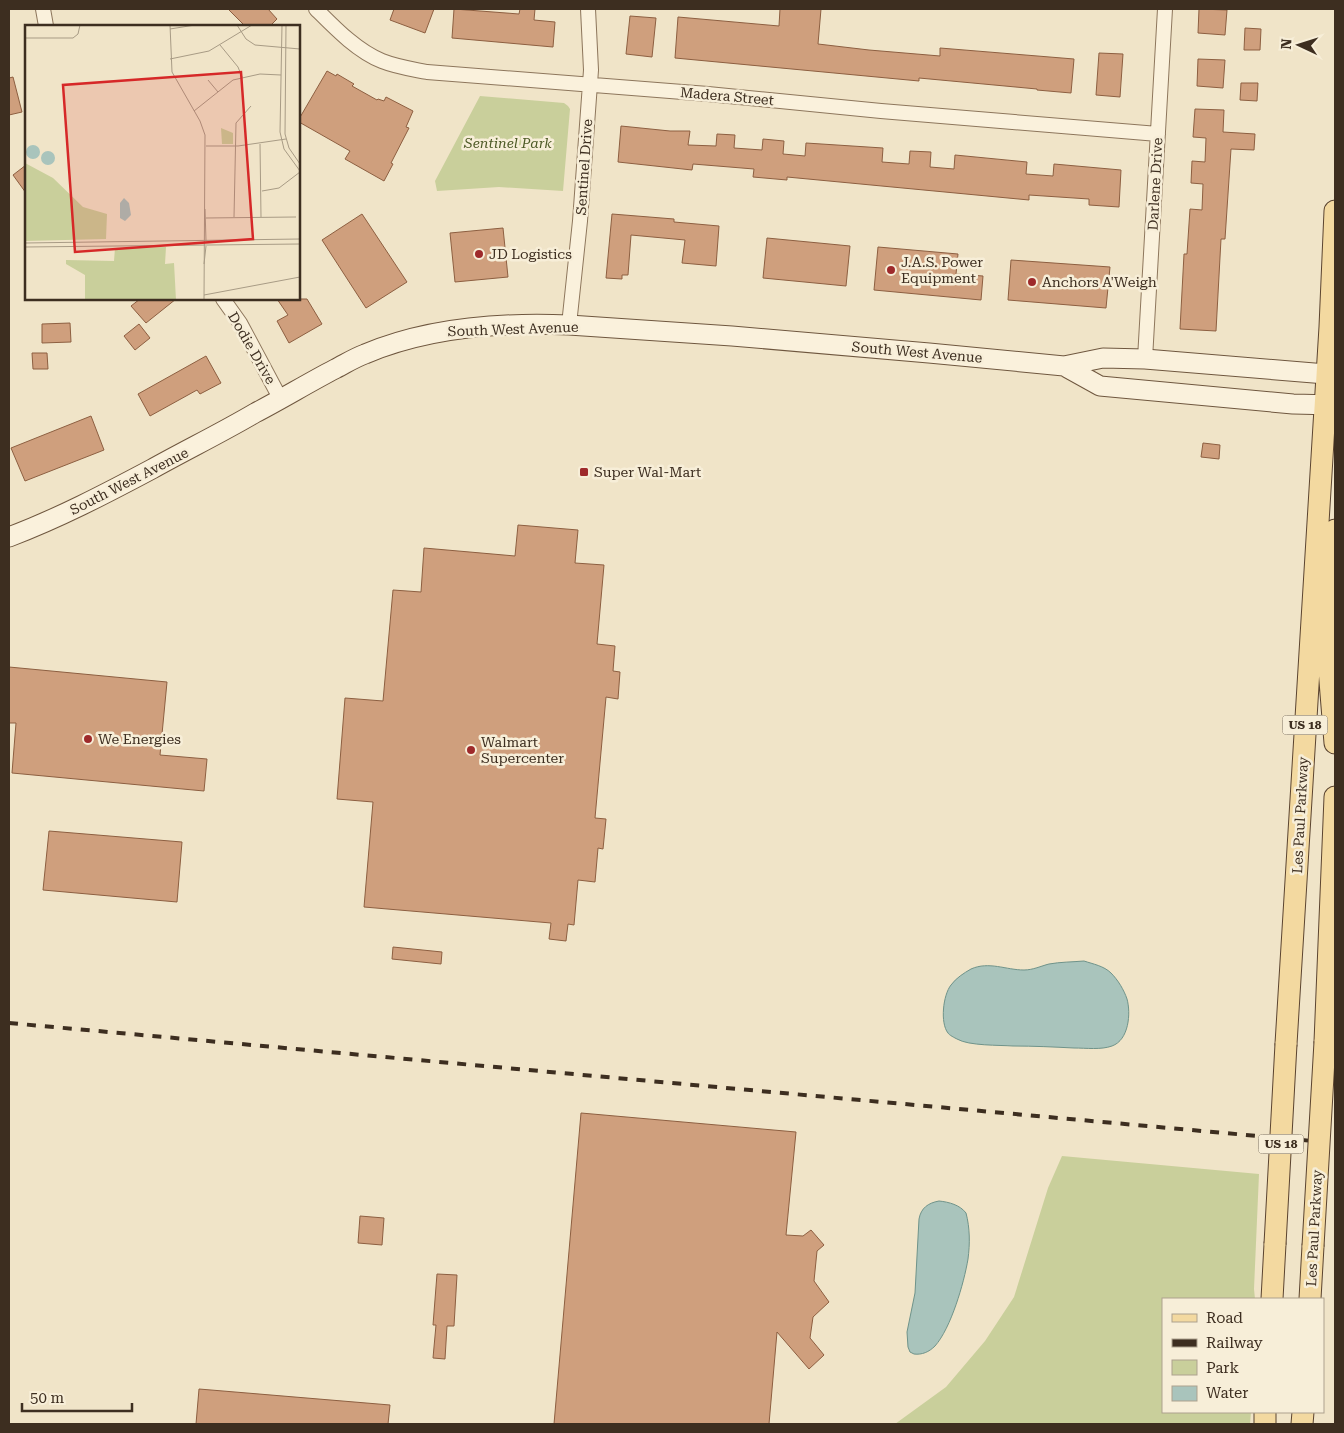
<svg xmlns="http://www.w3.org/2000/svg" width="1344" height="1433" viewBox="0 0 1344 1433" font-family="'Roboto Serif',serif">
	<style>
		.green { fill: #c9cf9b }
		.water { fill: #a9c4bc; stroke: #6f938a }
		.building { fill: #cf9f7d; stroke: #8d5f41 }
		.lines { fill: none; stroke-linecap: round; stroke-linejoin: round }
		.street-casing { stroke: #8d765c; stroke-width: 16 }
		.secondary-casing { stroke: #6f573f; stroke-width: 21 }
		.primary-casing { stroke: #5b4430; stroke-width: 23 }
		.street { stroke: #faf1dc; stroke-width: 14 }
		.secondary { stroke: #faf1dc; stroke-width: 19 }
		.primary { stroke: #f3d9a0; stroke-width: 21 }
		.rail { stroke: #3d2e20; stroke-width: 4; stroke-dasharray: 9 9; stroke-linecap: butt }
		.primary-bridge-casing { stroke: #5b4430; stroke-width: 23; stroke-linecap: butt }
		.primary-bridge { stroke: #f3d9a0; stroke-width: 21 }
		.poi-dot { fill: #9e2a2b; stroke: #f7eed8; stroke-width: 2 }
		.labels { text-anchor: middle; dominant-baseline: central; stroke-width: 5; stroke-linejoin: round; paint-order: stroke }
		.shield { fill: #f7eed8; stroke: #756857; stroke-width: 1 }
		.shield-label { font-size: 12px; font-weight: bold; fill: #3d2e20 }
		.street-label { font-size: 14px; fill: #3d2e20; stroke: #f7eed8 }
		.park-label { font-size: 14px; font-style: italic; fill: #4d5a26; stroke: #f7eed8 }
		.poi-label { font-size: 14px; fill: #3d2e20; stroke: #f7eed8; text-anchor: start }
		.inset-road { fill: none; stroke: #a89b85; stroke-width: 1 }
		.view { fill: #d62828; fill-opacity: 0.15; stroke: #d62828; stroke-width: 2.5 }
		.inset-edge { fill: none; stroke: #3d2e20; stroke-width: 2.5 }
	</style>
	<rect width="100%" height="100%" fill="#f0e4c8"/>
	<path class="green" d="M480,96L564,103L568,106L570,109L563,191L499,187L437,191L435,181Z
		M1062,1156L1259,1174L1254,1289L1255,1299H1163V1412H1251L1250,1424H895L946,1387L985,1341L1014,1297L1048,1188Z"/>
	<path class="water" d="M1084,961C1093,964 1104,966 1111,973C1118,980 1124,990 1127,999C1131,1013 1129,1040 1112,1046C1101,1050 1086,1048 1074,1048C1054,1047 1034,1046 1013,1046C999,1045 969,1046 957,1039C955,1038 949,1035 948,1033C940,1023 943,995 951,985C956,978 964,973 971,969C989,961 1006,970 1024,970C1033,970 1041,966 1049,964C1060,962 1072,962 1084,961Z
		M939,1201C949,1202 960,1205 966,1213C970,1228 970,1244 968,1259C964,1283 951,1328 935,1346C929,1352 922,1355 914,1354L910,1352L908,1347L907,1332L915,1293L919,1219C921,1208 928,1203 939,1201Z"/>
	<path class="building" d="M228,9H268L277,19L270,26H245Z
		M394,9H434L425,33L390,20Z
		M454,9L519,14L520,9H535L534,20L555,22L553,47L452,38Z
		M780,9H821L818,44L869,50L940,56V48L1074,59L1071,93L1037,90V89L919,78V81L675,58L678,17L779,26Z
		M1199,9L1227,10L1225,35L1198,33Z
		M630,16L656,18L652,57L626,54Z
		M1245,28L1261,29L1260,50H1244Z
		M1099,53L1123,54L1120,97L1096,95Z
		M1198,59L1225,60L1223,88L1197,86Z
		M327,71L336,76L337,74L354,84L352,86L377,100L378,99L384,101L386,97L413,111L406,127L409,128L391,163L393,164L384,181L345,159L350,151L299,122V119Z
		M13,77L22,112L9,115V78Z
		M1241,83H1258L1257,101L1240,100Z
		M1195,109L1224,110L1223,132L1255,134L1254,150L1231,149L1225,239H1221L1216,331L1180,329L1184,254H1187L1190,209L1202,210L1203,184L1191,183L1192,161L1205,162L1206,138L1193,137Z
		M621,126L670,131H690L688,145L716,146L717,134L735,135L734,148L762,150L763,139L784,141L783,154L805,156L806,143L883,148L882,162L909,164L910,151L931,152L930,167L954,169L955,155L1027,162L1026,174L1053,176L1054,164L1121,170L1119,207L1089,205V199L1029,195V200L787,177V180L753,177L754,169L693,164L692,170L618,162Z
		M26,165V193L13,175Z
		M362,214L407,282L366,308L322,240Z
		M612,214L674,219V222L719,226L716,266L682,263L685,240L631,235L628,275H622V279L606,278Z
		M503,228L508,277L455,282L450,233Z
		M767,238L850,246L846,286L763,278Z
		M878,247L958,254L956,274L983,276L981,300L874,290Z
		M1011,260L1110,267L1106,308L1008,300Z
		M140,299H176L146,323L131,306Z
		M277,299H307L322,324L289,343L277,321L288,315Z
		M70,323L71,342L42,343V324Z
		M139,324L150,338L135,350L124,336Z
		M32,353H47L48,369H33Z
		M206,356L221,383L200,394L197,390L150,416L138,394Z
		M91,416L104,450L25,481L11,448Z
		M1203,443L1220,445L1219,459L1201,457Z
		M518,525L578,530L575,563L604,565L597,644L615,646L613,671L620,672L618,699L606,697L595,818L606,819L603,849L598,848L595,882L578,880L574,925L568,924L566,941L549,939L551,923L364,907L373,802L337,799L345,698L383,701L393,590L421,592L424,548L515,556Z
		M9,667L167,682L160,755L207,759L204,791L12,773L16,723H9Z
		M49,831L182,842L177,902L43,890Z
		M393,947L442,952L441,964L392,959Z
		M581,1113L796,1132L786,1235L803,1236L811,1230L824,1245L817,1251L814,1281L829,1302L813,1317L810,1338L824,1355L809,1369L777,1332L769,1424H554Z
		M360,1216L384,1218L382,1245L358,1243Z
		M437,1274L457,1275L454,1326H447L445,1359L433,1358L436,1325H433Z
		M199,1389L390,1405L388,1424H196Z"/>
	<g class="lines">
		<defs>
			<path id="street" d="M43,9L46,26
				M316,9C335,28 357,51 382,61C397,67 412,69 427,72L708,94L881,111L1158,134
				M223,299L240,323L280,398
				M569,325L580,221L591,70L588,9
				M1145,359L1165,9"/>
			<path id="secondary" d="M1064,366L1100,386L1293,404L1335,405
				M9,537C59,518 105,494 152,469C186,450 221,433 255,413C282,399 308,383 335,369C345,364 354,358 365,354C429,327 500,322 569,325L732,336L929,353L1064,366L1103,358L1145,359L1326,374"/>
			<path id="primary" d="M1335,530L1327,644L1335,743
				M1325,1042L1335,797
				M1286,1044L1330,327L1335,211
				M1272,1299L1275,1244
				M1310,1299L1313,1246
				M1265,1424V1412
				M1302,1424L1303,1412"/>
		</defs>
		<use href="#street" class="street-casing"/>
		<use href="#secondary" class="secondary-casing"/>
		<use href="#primary" class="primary-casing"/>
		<use href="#street" class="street"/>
		<use href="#secondary" class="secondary"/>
		<use href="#primary" class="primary"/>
		<path class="rail" d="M9,1023L1335,1143"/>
		<defs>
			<path id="primary-bridge" d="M1275,1244L1286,1044
				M1313,1246L1325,1042"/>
		</defs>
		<use href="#primary-bridge" class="primary-bridge-casing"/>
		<use href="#primary-bridge" class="primary-bridge"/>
	</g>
	<g class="poi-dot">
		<circle cx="479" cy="254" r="5"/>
		<circle cx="891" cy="270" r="5"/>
		<circle cx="1032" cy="282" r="5"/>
		<rect x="579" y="467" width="10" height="10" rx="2.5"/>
		<circle cx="88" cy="739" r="5"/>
		<circle cx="471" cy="750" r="5"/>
	</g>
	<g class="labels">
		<g class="shield">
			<rect x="1282.5" y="715.5" width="45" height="19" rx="4"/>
			<rect x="1258.5" y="1134.5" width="45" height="19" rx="4"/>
		</g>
		<g class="shield-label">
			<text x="1305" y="725">US 18</text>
			<text x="1281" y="1144">US 18</text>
		</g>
		<g class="street-label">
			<text transform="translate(727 96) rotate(5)">Madera Street</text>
			<text transform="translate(584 167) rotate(-86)">Sentinel Drive</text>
			<text transform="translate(1155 184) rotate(-87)">Darlene Drive</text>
			<text transform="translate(513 329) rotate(-2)">South West Avenue</text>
			<text transform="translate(252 348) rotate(60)">Dodie Drive</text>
			<text transform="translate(917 352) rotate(5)">South West Avenue</text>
			<text transform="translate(129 481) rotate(-27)">South West Avenue</text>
			<text transform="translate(1300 815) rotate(-87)">Les Paul Parkway</text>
			<text transform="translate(1314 1228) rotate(-87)">Les Paul Parkway</text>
		</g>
		<g class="park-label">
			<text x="508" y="143">Sentinel Park</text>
		</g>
		<g class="poi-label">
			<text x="489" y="254">JD Logistics</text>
			<text x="901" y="262">J.A.S. Power<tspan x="901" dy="16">Equipment</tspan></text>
			<text x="1042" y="282">Anchors A'Weigh</text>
			<text x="594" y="472">Super Wal-Mart</text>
			<text x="98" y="739">We Energies</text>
			<text x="481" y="742">Walmart<tspan x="481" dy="16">Supercenter</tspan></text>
		</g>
	</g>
	<g transform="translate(25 25)">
		<rect width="275" height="275" fill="#f0e4c8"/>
		<path d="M196,103L208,108V119H197ZM0,138L28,153L58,182L82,189L81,214L0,216ZM141,222L140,239L149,238L151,275H60V250L41,239V235L89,236L90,223Z" fill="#c9cf9b"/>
		<path d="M1 127a7 7 0 1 1 14 0a7 7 0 1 1-14 0ZM16 133a7 7 0 1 1 14 0a7 7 0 1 1-14 0ZM99,173L104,178L106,190L100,196L95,193V178Z" fill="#a9c4bc"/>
		<path class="inset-road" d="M145,0L147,47L175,96L180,110L179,275M212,0L221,14L230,20L275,24M257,0L255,107L259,124L275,146M261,0L260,109L264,123L275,139M145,4L170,0M0,13H48L53,9L55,0M195,20L213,42L217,52M145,34L184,26L227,0M183,55L193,67M169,86L208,55L235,49L256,50M235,119L236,192M181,121H213L261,114M237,166L254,163L275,147M180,184L181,216M209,192L211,98L226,81M181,193L271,192M0,218L275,214M0,222L275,219M179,239L181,221M179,270L275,252"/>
		<path class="view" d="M216,47L228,214L50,227L38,60Z"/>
		<rect width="275" height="275" class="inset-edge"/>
	</g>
	<rect width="1344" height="1433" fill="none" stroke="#3d2e20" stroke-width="20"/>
	<rect x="1162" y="1298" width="162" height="115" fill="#f7eed8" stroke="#ada18e"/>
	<rect x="1172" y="1314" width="25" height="8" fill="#f3d9a0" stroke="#ada18e"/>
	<text x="1206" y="1323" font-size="15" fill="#3d2e20">Road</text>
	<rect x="1172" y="1339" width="25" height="8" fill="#3d2e20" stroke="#ada18e"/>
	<text x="1206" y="1348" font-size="15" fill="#3d2e20">Railway</text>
	<rect x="1172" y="1360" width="25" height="15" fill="#c9cf9b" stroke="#ada18e"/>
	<text x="1206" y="1373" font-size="15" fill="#3d2e20">Park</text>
	<rect x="1172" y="1386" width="25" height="15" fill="#a9c4bc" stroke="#ada18e"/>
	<text x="1206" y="1398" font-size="15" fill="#3d2e20">Water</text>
	<g transform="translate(1299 45) rotate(274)" stroke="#f7eed8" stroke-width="4" paint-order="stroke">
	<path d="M0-4L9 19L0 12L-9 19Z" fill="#3d2e20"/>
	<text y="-8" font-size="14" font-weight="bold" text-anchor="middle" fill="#3d2e20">N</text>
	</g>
	<path d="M22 1403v8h110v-8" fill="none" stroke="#3d2e20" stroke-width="2.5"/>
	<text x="30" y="1403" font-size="15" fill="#3d2e20" stroke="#f7eed8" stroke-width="4" paint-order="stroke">50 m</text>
</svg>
